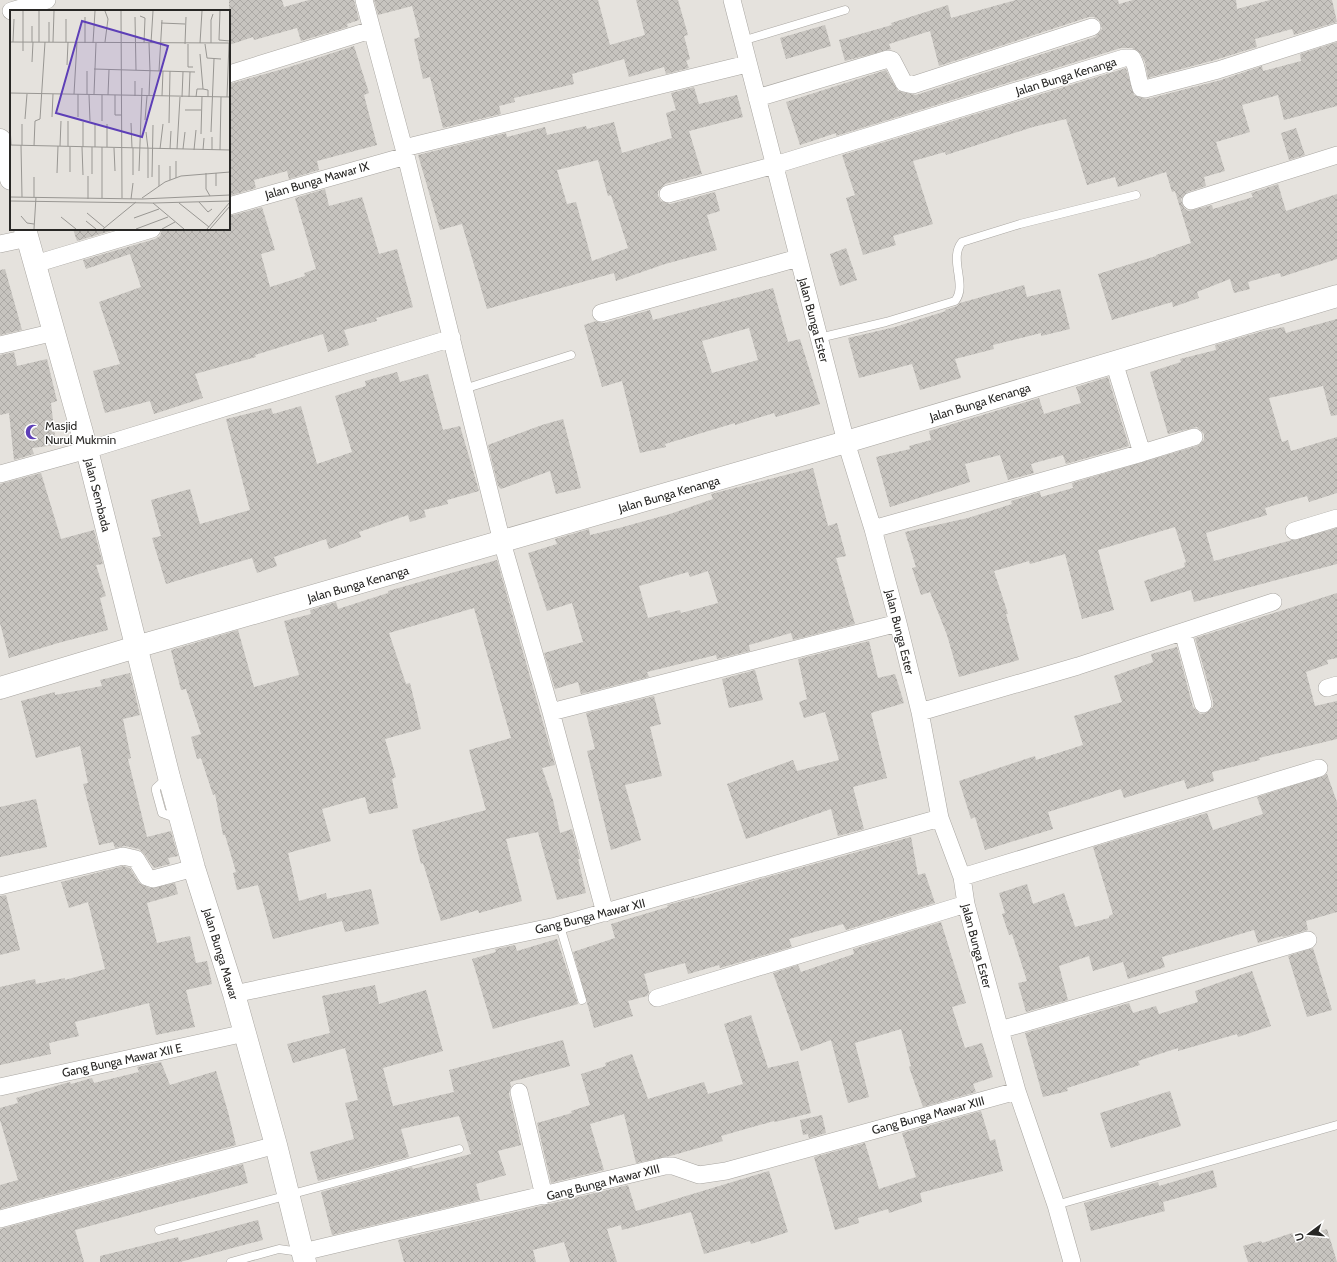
<svg xmlns="http://www.w3.org/2000/svg" width="1337" height="1262" viewBox="0 0 1337 1262" font-family="Cabin,sans-serif">
	<style>
		.building { fill: url(#building-cross-hatch); fill-rule: evenodd }
		.lines { fill: none; stroke-linecap: round; stroke-linejoin: round }
		.lane-casing { stroke: #a8a5a0; stroke-width: 9 }
		.street-casing { stroke: #a8a5a0; stroke-width: 18 }
		.secondary-casing { stroke: #a8a5a0; stroke-width: 23 }
		.lane { stroke: #fff; stroke-width: 8 }
		.street { stroke: #fff; stroke-width: 17 }
		.secondary { stroke: #fff; stroke-width: 22 }
		.labels { text-anchor: middle; dominant-baseline: central; stroke-width: 3; stroke-linejoin: round; paint-order: stroke }
		.street-label { font-size: 12px; fill: #282725; stroke: #fff }
		.poi-label { font-size: 12px; fill: #282725; stroke: #fff; text-anchor: start }
		.inset-road { fill: none; stroke: #999793; stroke-width: 1 }
		.view { fill: #5d3fb7; fill-opacity: 0.15; stroke: #5d3fb7; stroke-width: 2 }
		.inset-edge { fill: none; stroke: #282725; stroke-width: 2 }
	</style>
	<defs>
		<pattern id="building-cross-hatch" width="8" height="8" patternUnits="userSpaceOnUse"><rect width="8" height="8" fill="#c7c4bf"/><path d="M0 0l8 8M0 8l8-8" fill="none" stroke="#aba8a4"/></pattern>
	</defs>
	<rect width="100%" height="100%" fill="#e5e2dd"/>
	<path class="building" d="M229,0H282L284,7L309,0H354L359,20L347,24L348,27L301,41L297,28L254,40L253,37L229,45Z
		M374,0H598L610,45L645,35L636,0H678L688,35L684,36L690,59L686,61L689,68L666,74L664,67L629,77L624,59L572,74L574,84L514,98L515,102L499,106L501,114L443,128L430,77L423,79L414,39L420,37L412,6L378,15Z
		M1016,0H1118L1119,4L1133,0H1236L1237,9L1270,0H1332L1337,22L1294,35L1292,29L1255,39L1257,47L1215,60L1148,78L1145,62L1140,53L1132,48H1121L836,136V133L800,145L786,102L886,70L898,91L916,95L1095,37L1102,29L1099,20L1094,17H1089L939,66L930,31L889,44L891,49L845,61L839,40L892,25L891,23L948,5L951,18Z
		M825,25L831,46L786,59L780,38Z
		M1337,42V106L1284,120L1278,95L1242,105L1250,132L1216,142L1225,171L1204,177L1206,186L1188,192L1181,199L1184,208L1188,211L1212,205L1213,209L1253,197L1251,193L1278,184L1286,211L1337,194V259L1281,277L1280,273L1248,282L1250,289L1234,293L1230,279L1197,292L1199,298L1173,307L1172,302L1112,320L1098,274L1156,256V255L1191,243L1175,191L1172,192L1166,172L1118,187L1115,177L1087,185L1066,119L1033,127L946,155L945,152L913,161L933,224L893,236L896,245L863,255L846,198L855,195L842,155L1126,68L1134,95L1147,99L1221,80L1262,66L1263,71L1301,61L1300,54Z
		M354,46L369,93L364,95L377,145L317,161L319,170L289,179L287,171L254,180L256,188L229,196V84L283,69Z
		M694,87L699,104L737,95L743,117L689,131L702,174L665,184L658,191V196L661,201L670,204L715,192L720,211L707,215L717,250L665,264L616,281L614,273L487,309L462,224L440,230L418,155L506,133L507,137L545,127L547,135L586,126L587,129L614,122L622,153L672,138L666,113L676,110L671,93ZM598,160L608,196L611,195L628,248L592,261L576,202L567,204L557,170Z
		M1296,128L1305,155L1289,160L1281,133Z
		M325,189L329,206L362,197L379,254L397,249L413,307L376,318L377,321L344,330L349,345L328,352L323,334L255,355L256,357L195,374L203,398L154,414L150,401L105,413L93,371L120,364L99,302L141,287L130,254L86,269L83,260L155,239L160,236L162,229H229V216L262,207L275,250L261,254L270,287L305,276L304,273L316,269L295,198Z
		M73,229H117L77,241Z
		M846,248L857,280L840,286L830,254Z
		M5,269L22,330L0,335V270Z
		M1024,285L1027,297L1060,289L1070,329L1041,336V333L993,345L994,349L955,359L961,378L920,390L912,364L859,378L848,338L895,327L946,311L945,310L957,306L960,303Z
		M773,288L788,342L800,339L820,404L776,417L774,413L735,425V423L665,444L666,447L640,453L622,381L602,387L584,325L596,321L604,323L650,310L653,320ZM749,328L758,360L712,373L702,341Z
		M1337,319V415L1331,416L1323,386L1269,398L1282,442L1288,440L1291,451L1337,437V493L1309,502L1307,496L1265,508L1267,515L1206,533L1214,561L1337,528V564L1194,602L1191,590L1151,602L1144,581L1185,567L1184,563L1186,562L1175,527L1098,550L1114,610L1082,619L1065,554L1030,564L1029,561L994,571L1008,614H1006L1019,660L959,677L947,635L930,592L921,595L912,568L916,567L905,532L968,518L1012,504L1011,501L1014,500L1040,492L1041,497L1073,488L1072,483L1197,446L1204,440V434L1197,427L1168,434L1150,372L1181,362L1180,359L1216,350L1215,345L1263,331L1284,327L1286,333Z
		M14,352L17,366L47,359L57,401L51,403L56,445L32,448L34,454L14,460L9,413L0,415V355Z
		M397,372L400,382L428,374L443,430L460,426L479,491L447,500L448,504L424,510L426,517L410,522L408,515L359,532L361,537L329,549L326,539L274,557L277,566L257,573L252,558L166,584L152,538L161,536L151,500L190,489L200,524L250,510L226,419L271,408L273,414L301,406L317,464L352,452L335,396L366,386L365,381Z
		M1108,377L1129,446L1066,464L1063,455L1031,464L1034,473L1008,480L1000,455L965,464L970,482L890,507L876,457L910,449L909,446L931,440L929,431L1039,398L1044,414L1081,403L1076,387Z
		M563,419L581,488L556,494L550,471L501,489L498,486L488,445L542,425Z
		M813,468L828,526L837,523L846,556L836,558L855,624L793,640L791,633L749,645L750,651L717,659L716,655L647,672L649,677L581,694L578,682L555,689L544,653L583,642L572,603L547,611L528,553L557,544L555,539L589,529L590,535L619,528L670,514L713,499L711,494ZM708,571L718,603L681,613L680,610L648,618L639,586L688,572L690,577Z
		M41,473L61,539L94,530L103,564L96,565L106,596L100,598L108,630L58,643L9,658L0,623V484Z
		M497,560L555,765L542,768L553,800L560,833L572,829L580,859H578L586,893L557,900L538,832L506,839L522,901L479,913L478,910L441,921L423,863L421,864L412,830L486,810L469,750L511,738L474,608L389,633L406,684L410,683L421,729L385,739L396,777L392,779L398,808L369,814L365,797L322,809L331,841L288,853L299,901L326,893L327,899L371,889L379,924L345,932L342,921L273,939L258,885L237,890L233,873L236,872L225,835H223L215,794L213,795L201,758L197,759L191,737L201,734L186,689L181,690L171,650L238,630L254,687L299,675L284,621L311,614L310,610L336,602L338,609L388,593V591Z
		M1337,593V658L1327,660L1328,664L1306,672L1315,706L1337,701V739L1259,758L1260,760L1212,772L1214,781L1187,789L1184,780L1124,798L1121,789L1048,812L1053,829L985,850L975,817L971,819L959,781L1035,756L1036,760L1083,745L1074,716L1122,702L1114,676L1153,662L1151,654L1177,647L1193,707L1200,714L1206,713L1213,707V701L1195,638Z
		M869,641L878,678L895,674L904,703L871,713L887,778L853,787L864,829L838,836L831,809L746,839L727,784L793,760L797,771L839,760L825,712L804,718L799,702L807,699L798,659Z
		M755,670L763,700L729,708L722,679Z
		M130,673L140,715L123,719L131,758L128,759L147,837L171,831L178,856L168,858L170,864L154,868L144,854L139,849L125,846L115,848L113,842L99,845L83,784L88,783L80,746L36,758L21,701L55,692V695L102,686L100,680Z
		M654,696L661,724L650,727L662,776L625,785L641,840L611,850L587,751L595,749L586,713Z
		M1327,774L1337,802V912L1306,921L1308,930L1283,937L1282,936L1258,943L1254,930L1162,957L1165,967L1128,979L1123,962L1093,971L1089,956L1059,966L1068,1000L1026,1012L1018,983L1027,981L1012,934L1009,935L1002,914L1005,913L999,893L1027,884L1033,904L1064,893L1075,927L1109,918V916L1113,914L1093,847L1207,813L1213,830L1263,814L1257,797Z
		M36,799L47,847L0,857V807Z
		M911,837L918,875L925,873L935,903L846,930L843,924L789,939L792,947L720,968L719,965L688,974L685,963L644,974L649,992L647,996L628,1001L633,1016L594,1028L573,952L615,938L611,924L668,907L667,905L694,898V899L746,883Z
		M123,866L130,868L139,883L150,888L175,883L178,894L147,903L157,943L190,936L196,963L207,961L212,984L186,990L195,1027L156,1035L149,1003L75,1022L79,1036L49,1043L51,1054L0,1065V987L35,979L36,984L65,978V980L105,969L88,902L69,908L61,882Z
		M6,895L20,950L0,955V896Z
		M941,922L966,1003L952,1007L965,1048L982,1043L993,1077L973,1084L976,1092L923,1107L909,1067L911,1066L901,1029L855,1043L869,1097L848,1103L831,1040L801,1051L773,973L798,965L801,972L854,954L853,949Z
		M557,939L578,1004L493,1029L472,959L496,952L495,949L515,945L517,951Z
		M1313,948L1332,1010L1307,1017L1288,956Z
		M1252,971L1271,1026L1238,1037L1237,1034L1178,1051V1048L1138,1061L1140,1065L1067,1088L1068,1091L1043,1097L1025,1033L1129,1003L1133,1013L1156,1006L1159,1014L1198,1002L1195,991Z
		M375,985L379,1004L426,990L443,1051L383,1068L393,1106L454,1092L449,1070L563,1040L570,1066L510,1082L511,1086L509,1094L521,1145L498,1151L506,1175L476,1184L480,1200L332,1235L321,1192L412,1167L413,1169L471,1154L459,1116L401,1129L409,1157L318,1181L310,1152L354,1139L345,1103L358,1100L345,1048L293,1063L287,1044L330,1033L322,996Z
		M751,1015L768,1068L798,1061L811,1113L775,1122L774,1121L721,1136L723,1141L670,1156L636,1163L624,1114L590,1124L604,1170L551,1183L537,1123L572,1113L571,1111L590,1105L581,1074L606,1066L605,1063L632,1054L648,1099L704,1082L708,1094L743,1084L724,1024Z
		M161,1062L170,1085L216,1071L228,1112L236,1145L0,1209V1185L18,1180L0,1120V1108L18,1103L16,1098L66,1083L70,1082L71,1084L92,1078L94,1083L139,1072L137,1067Z
		M1170,1091L1181,1126L1111,1148L1100,1113Z
		M981,1111L990,1141L995,1139L1003,1171L920,1193L922,1202L889,1213L888,1209L858,1218L859,1223L835,1230L814,1157L865,1143L879,1189L916,1177L902,1133Z
		M822,1115L826,1133L809,1138L808,1134L803,1135L800,1120Z
		M243,1164L248,1183L75,1230L84,1262H0V1229Z
		M1213,1170L1217,1187L1163,1202L1165,1211L1091,1231L1084,1203L1158,1182L1159,1186Z
		M769,1171L788,1232L751,1244L750,1241L704,1254L691,1212L622,1230L621,1225L607,1229L617,1262H570L564,1242L533,1250L536,1262H404L398,1240L628,1185L636,1211Z
		M258,1220L263,1240L180,1262H100V1256L178,1237L179,1241Z
		M1327,1229L1337,1262H1248L1243,1246L1261,1241L1262,1243L1292,1233L1294,1239Z"/>
	<g class="lines">
		<defs>
			<path id="lane" d="M742,41L845,10
				M819,338L886,322L955,301C968,285 948,259 962,242L1020,224L1136,195
				M464,389L571,355
				M168,777L156,788V791L162,813L178,819
				M556,926L562,933L582,1000
				M1056,1205L1337,1125
				M159,1230L459,1149
				M231,1262L279,1249L300,1252"/>
			<path id="street" d="M364,0L406,156L502,542L551,712L605,913
				M732,0L846,442L873,529L898,623L920,712L940,818L962,877L966,904L1000,1030L1017,1091L1056,1205L1072,1262
				M11,11L47,0
				M229,74L371,30
				M757,98L888,59L892,60L904,83L913,85L1092,27
				M404,148L747,64
				M668,194L775,165L1124,58H1132C1138,67 1137,78 1141,88L1145,89L1218,70L1337,32
				M1191,201L1337,155
				M229,206L406,156
				M0,244L28,238
				M35,264L152,229
				M601,313L798,258
				M0,345L55,332
				M1142,453L1194,437
				M0,474L87,450L452,338
				M873,529L1142,453L1114,362
				M1294,531L1337,518
				M1183,632L1203,704
				M1327,688L1337,685
				M551,712L898,623
				M920,712L1078,666L1273,602
				M962,877L1319,768
				M0,886L123,856L136,859L147,877L153,879L194,868
				M234,994L556,926L940,818
				M657,998L966,904
				M1000,1030L1308,940
				M0,1087L245,1033
				M519,1092L544,1196
				M0,1219L276,1145
				M303,1252L665,1166H673L699,1175L726,1171L1017,1091"/>
			<path id="secondary" d="M0,140L11,179
				M25,229L87,450L169,777L194,868L234,994L276,1145L305,1262
				M0,688L136,647L846,442L1337,296"/>
		</defs>
		<use href="#lane" class="lane-casing"/>
		<use href="#street" class="street-casing"/>
		<use href="#secondary" class="secondary-casing"/>
		<use href="#lane" class="lane"/>
		<use href="#street" class="street"/>
		<use href="#secondary" class="secondary"/>
	</g>
	<defs>
		<symbol id="mosque-bare" viewBox="-9 -9 18 18"><path d="M3.5-4.9A6 6 0 1 0 3.5 4.9A5 5 0 1 1 3.5-4.9Z" fill="#5d3fb7" stroke="#fff" stroke-width="2.5" paint-order="stroke"/></symbol>
	</defs>
	<g fill-rule="evenodd">
		<use href="#mosque-bare" x="22" y="421" width="22" height="22"/>
	</g>
	<g class="labels">
		<g class="street-label">
			<text transform="translate(1066 76) rotate(-17)">Jalan Bunga Kenanga</text>
			<text transform="translate(317 180) rotate(-16)">Jalan Bunga Mawar IX</text>
			<text transform="translate(814 320) rotate(75)">Jalan Bunga Ester</text>
			<text transform="translate(980 402) rotate(-17)">Jalan Bunga Kenanga</text>
			<text transform="translate(669 494) rotate(-16)">Jalan Bunga Kenanga</text>
			<text transform="translate(98 495) rotate(76)">Jalan Sembada</text>
			<text transform="translate(358 584) rotate(-16)">Jalan Bunga Kenanga</text>
			<text transform="translate(900 632) rotate(76)">Jalan Bunga Ester</text>
			<text transform="translate(590 916) rotate(-14)">Gang Bunga Mawar XII</text>
			<text transform="translate(977 946) rotate(75)">Jalan Bunga Ester</text>
			<text transform="translate(221 954) rotate(73)">Jalan Bunga Mawar</text>
			<text transform="translate(122 1060) rotate(-12)">Gang Bunga Mawar XII E</text>
			<text transform="translate(928 1115) rotate(-15)">Gang Bunga Mawar XIII</text>
			<text transform="translate(603 1182) rotate(-14)">Gang Bunga Mawar XIII</text>
		</g>
		<g class="poi-label">
			<text x="45" y="425">Masjid<tspan x="45" dy="14">Nurul Mukmin</tspan></text>
		</g>
	</g>
	<g transform="translate(10 10)">
		<rect width="220" height="220" fill="#e5e2dd"/>
		<path class="inset-road" d="M13,1V41M111,1L112,188M210,1L209,30L220,31M130,6L135,8L134,33M125,7L126,60M39,12V32M151,13L175,14M0,32L220,33M3,32L4,9M22,32V16M29,32V1M43,32L44,1M56,32V9M95,32L98,9L95,1M75,33V7M83,33L85,1M139,33L140,61M141,33L143,1M190,33L192,1M201,33V10L203,4M175,34L176,7M178,34V57H183M195,34L197,48L211,49M190,44L193,79L198,80V87M22,52L23,32M57,55L58,32M84,59L185,62M77,61V84M149,61L152,10M0,83L220,87M64,84L67,32M68,84V107M84,84L86,33M79,85L80,111M92,85V111M98,85L99,60M105,85V105H112M125,86V71M139,86L140,61M152,86L153,61M172,87L173,62M179,87L180,62M186,87L187,79H193M217,87L219,33M175,100H191M42,107L43,84M15,109L17,84M135,110L137,86M85,113V137M121,113L122,138M159,113L160,61M97,114V137M0,115L1,135M136,122L138,139M201,122L204,49M191,124L192,87M0,135L220,140M11,135L12,187M12,135V114M24,136L25,111L30,109L35,32M50,136L51,111M58,136V111M60,137V162M72,137L73,165M73,137V112M82,137V164M104,138L105,161M123,138V165M150,139L153,114M160,139L161,121M167,139L170,87M173,139L175,122M184,140L186,120M193,140L194,128M202,140V127M210,140L211,87M149,155V176M160,156V170M129,161L132,78M47,163L48,136M196,163V179L200,186M206,163V176M78,166V189M142,167L143,115M138,168V139M166,168V151M0,187L132,189L220,185M24,187V167M92,188V137M132,188L155,172L171,166L220,162M121,189L123,173M0,191L143,193L220,191M189,192L198,202L202,199M143,193L174,219M169,193L199,217M77,203L95,218M11,206L17,213L24,214M51,207L66,219M124,208L149,199M76,211L86,219M24,219L26,187M93,219L126,192M126,219L158,207M152,219L165,212M197,219L220,192M200,219L220,196"/>
		<path class="view" d="M72,11L158,36L132,127L46,103Z"/>
		<rect width="220" height="220" class="inset-edge"/>
	</g>
	<g transform="translate(1309 1234) rotate(254)" stroke="#ffffff" stroke-width="3" paint-order="stroke">
	<path d="M0-3L7 15L0 10L-7 15Z" fill="#282725"/>
	<text y="-6" font-size="11" font-weight="bold" text-anchor="middle" fill="#282725">U</text>
	</g>
</svg>
